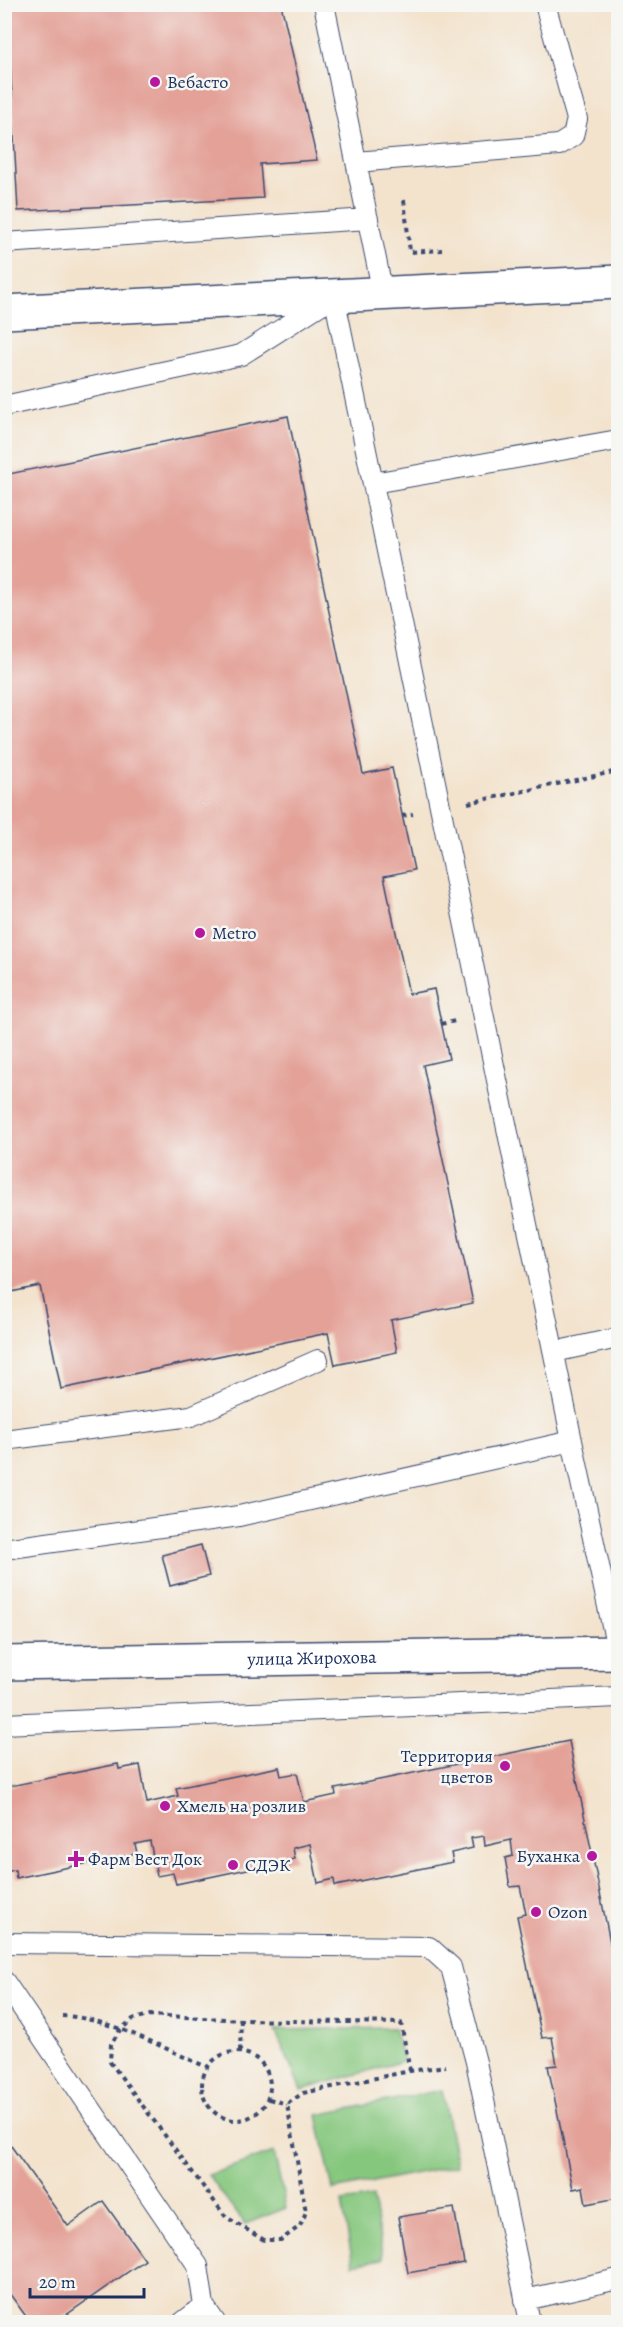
<svg xmlns="http://www.w3.org/2000/svg" width="623" height="2327" viewBox="0 0 623 2327" font-family="Alegreya,serif">
	<style>
		.green { fill: #86c77e; stroke: #507b6e; stroke-width: 1.5 }
		.building { fill: #e3a198 }
		.lines { fill: none; stroke-linecap: round; stroke-linejoin: round }
		.service-casing { stroke: #3b4a6f; stroke-width: 22 }
		.minor-casing { stroke: #3b4a6f; stroke-width: 36 }
		.path { stroke: #3b4a6f; stroke-width: 4; stroke-dasharray: 4.5 4.5; stroke-linecap: butt }
		.service { stroke: #fff; stroke-width: 20 }
		.minor { stroke: #fff; stroke-width: 33 }
		.poi-dot { fill: #b5179e; stroke: #f6f6f2; stroke-width: 2 }
		.labels { text-anchor: middle; dominant-baseline: central; stroke-width: 5; stroke-linejoin: round; paint-order: stroke }
		.poi-label { font-size: 18px; fill: #1b2f5e; stroke: #f6f6f2; text-anchor: start }
		.street-label { font-size: 18px; fill: #1b2f5e; stroke: #f6f6f2 }
	</style>
	<rect width="100%" height="100%" fill="#f6f6f2"/>
	<filter id="ink" filterUnits="userSpaceOnUse"><feTurbulence type="fractalNoise" baseFrequency=".0167" numOctaves="2"/><feDisplacementMap in="SourceGraphic" scale="12" xChannelSelector="R" yChannelSelector="G"/><feConvolveMatrix kernelMatrix="1 2 1 2 8 2 1 2 1" color-interpolation-filters="sRGB"/></filter>
	<filter id="wash" filterUnits="userSpaceOnUse"><feTurbulence type="fractalNoise" baseFrequency=".008" numOctaves="4" result="noise"/><feDisplacementMap in="SourceGraphic" scale="24" xChannelSelector="R" yChannelSelector="G"/><feGaussianBlur stdDeviation="1.35" result="paint"/><feColorMatrix in="noise" values="0 0 0 0 0 0 0 0 0 0 0 0 0 0 0 0 0 1.4 0 .05"/><feComposite in="paint" operator="in"/></filter>
	<g filter="url(#wash)">
		<rect width="100%" height="100%" fill="#f3e3cd"/>
		<path class="green" d="M394,2028L403,2061L301,2090L275,2030Z
			M442,2090L457,2165L333,2190L317,2115Z
			M274,2152L286,2208L245,2224L208,2175Z
			M373,2197L383,2259L353,2264L342,2202Z"/>
		<g id="blocks">
			<path class="building" d="M7,4H281L317,160L260,164L263,198L18,211Z
				M288,416L363,774L392,768L414,870L384,876L409,994L434,989L449,1059L423,1065L473,1303L391,1320L397,1352L335,1365L328,1333L61,1389L40,1286L11,1292L4,1260V475Z
				M201,1545L209,1576L170,1586L162,1555Z
				M569,1741L618,1981V2198L586,2204L583,2187L573,2189L548,2066L557,2065L552,2037L542,2038L517,1916L526,1914L520,1886L510,1887L505,1858L513,1856L511,1840L485,1846L484,1836L471,1838L473,1848L451,1853L453,1862L335,1886L334,1879L318,1883L310,1844L293,1848L295,1859L176,1884L173,1873L157,1876L150,1841L135,1844L137,1853L16,1878L15,1870L5,1872V1787L118,1764L119,1769L140,1765L147,1803L178,1796L176,1788L279,1767L281,1776L297,1773L304,1802L336,1795L335,1789Z
				M4,2136L68,2226L103,2201L145,2260L56,2322H30L4,2286Z
				M454,2208L464,2263L408,2273L398,2217Z"/>
		</g>
	</g>
	<g filter="url(#ink)">
		<use href="#blocks" fill-opacity="0" stroke="#3b4a6f" stroke-width="1.5"/>
		<g class="lines">
			<defs>
				<path id="service" d="M324,4L383,294
					M356,162L559,145L573,136L577,119L545,4
					M4,243L368,219
					M4,406L241,355L334,296L572,1441L618,1653
					M373,483L618,440
					M554,1352L618,1338
					M4,1440L191,1416L318,1360
					M4,1549L239,1516L572,1441
					M4,1724L618,1697
					M4,1943L429,1947L451,1967L476,2062L530,2322
					M4,1981L198,2266L204,2306L215,2322
					M525,2300L618,2279
					M183,2322L204,2306"/>
				<g id="minor">
					<path d="M4,312L618,282"/>
					<path id="s1" d="M4,1663L618,1653"/>
				</g>
			</defs>
			<use href="#service" class="service-casing"/>
			<use href="#minor" class="minor-casing"/>
			<path class="path" d="M404,200L410,252L442,250
				M468,803L618,771
				M402,816L413,814
				M441,1024L455,1021
				M62,2016C109,2017 164,2049 207,2067
				M240,2051L241,2020
				M202 2086a34 34 0 1 1 68 0a34 34 0 1 1-68 0Z
				M410,2071L401,2023L241,2020L150,2015L133,2019L120,2030L111,2044L110,2062L226,2217L264,2240H281L300,2226L306,2212L287,2104L303,2093L410,2071L446,2066
				M269,2099L287,2104"/>
			<use href="#service" class="service"/>
			<use href="#minor" class="minor"/>
		</g>
	</g>
	<g class="poi-dot">
		<circle cx="155" cy="82" r="6"/>
		<circle cx="200" cy="933" r="6"/>
		<circle cx="505" cy="1766" r="6"/>
		<circle cx="165" cy="1806" r="6"/>
		<circle cx="592" cy="1856" r="6"/>
		<path d="M73 1850h6v6h6v6h-6v6h-6v-6h-6v-6h6z"/>
		<circle cx="233" cy="1865" r="6"/>
		<circle cx="536" cy="1912" r="6"/>
	</g>
	<g class="labels">
		<g class="poi-label">
			<text x="167" y="82">Вебасто</text>
			<text x="212" y="933">Metro</text>
			<text x="493" y="1756" text-anchor="end">Территория<tspan x="493" dy="21">цветов</tspan></text>
			<text x="177" y="1806">Хмель на розлив</text>
			<text x="580" y="1856" text-anchor="end">Буханка</text>
			<text x="88" y="1859">Фарм Вест Док</text>
			<text x="245" y="1865">СДЭК</text>
			<text x="548" y="1912">Ozon</text>
		</g>
		<g class="street-label">
			<text stroke="none"><textPath href="#s1" startOffset="308">улица Жирохова</textPath></text>
		</g>
	</g>
	<rect width="623" height="2327" fill="none" stroke="#f6f6f2" stroke-width="24"/>
	<path d="M30 2288v9h114v-9" fill="none" stroke="#1b2f5e" stroke-width="3"/>
	<text x="39" y="2288" font-size="18" fill="#1b2f5e" stroke="#f6f6f2" stroke-width="4.5" paint-order="stroke">20 m</text>
</svg>
